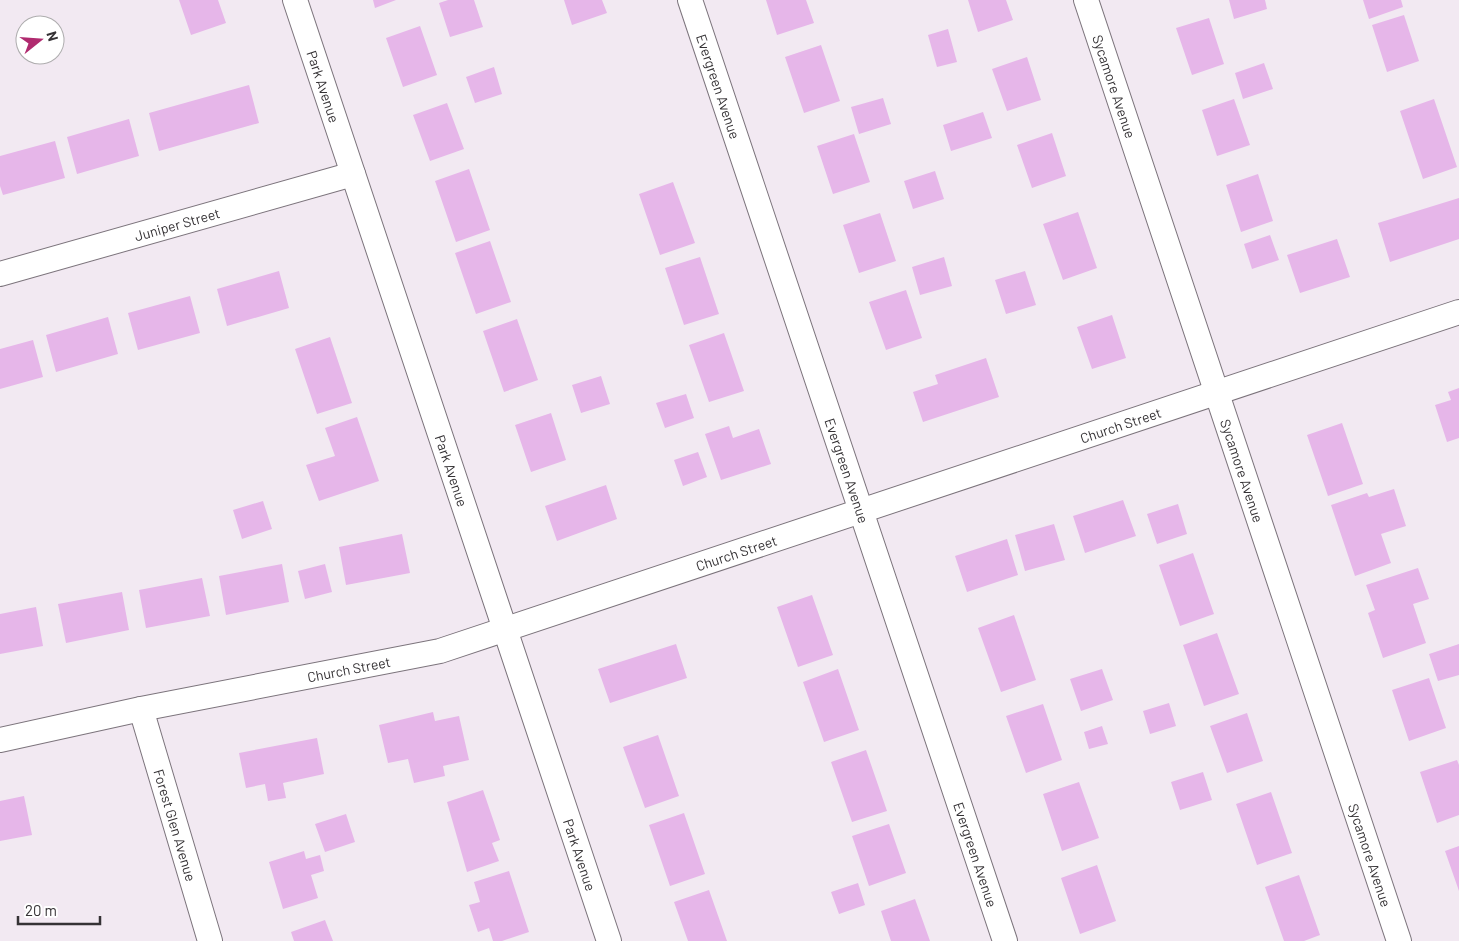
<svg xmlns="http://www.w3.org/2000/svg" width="1459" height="941" viewBox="0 0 1459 941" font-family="Barlow,sans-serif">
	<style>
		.building { fill: #e6b6e9 }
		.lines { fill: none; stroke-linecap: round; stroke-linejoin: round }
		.street-casing { stroke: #7c747c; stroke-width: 26 }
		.street { stroke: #fff; stroke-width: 24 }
		.labels { text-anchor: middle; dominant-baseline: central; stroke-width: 5; stroke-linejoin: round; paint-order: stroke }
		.street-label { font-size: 14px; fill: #353235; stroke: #fff }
	</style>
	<rect width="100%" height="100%" fill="#f2e9f2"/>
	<path class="building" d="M179,0H218L226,23L191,35Z
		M373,0H396L375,8Z
		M448,0H474L483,27L450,37L439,3Z
		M564,0H602L607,13L572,25Z
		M766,0H806L814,23L777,35Z
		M968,0H1006L1013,20L978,32Z
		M1229,0H1265L1267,9L1234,19Z
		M1363,0H1401L1403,7L1369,19Z
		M1404,15L1419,61L1387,72L1372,25Z
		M1209,18L1224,64L1192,75L1176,28Z
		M420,26L437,75L403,87L386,38Z
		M948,29L957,62L937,67L928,35Z
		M821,45L840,101L804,113L785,57Z
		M1027,57L1041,100L1007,111L992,69Z
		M1264,63L1273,89L1243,99L1235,73Z
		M494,67L502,94L475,103L466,77Z
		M249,85L259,123L159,151L149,113Z
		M883,98L891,124L859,134L851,107Z
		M1234,99L1250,145L1217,156L1202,110Z
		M1434,99L1457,167L1423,179L1400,111Z
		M447,103L464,149L430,161L413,115Z
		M983,112L992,138L951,151L943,125Z
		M129,119L139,156L77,174L67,137Z
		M1052,133L1066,176L1032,188L1017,145Z
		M854,134L870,182L833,194L817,146Z
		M55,141L65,178L3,195L0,186V156Z
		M469,169L490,230L456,242L435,181Z
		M935,171L944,199L913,209L904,181Z
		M1258,174L1273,221L1241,232L1226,185Z
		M673,182L695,243L660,255L639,194Z
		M1459,198V239L1390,262L1378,223Z
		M1078,212L1097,268L1063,280L1043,224Z
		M880,213L896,261L859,273L843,225Z
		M1270,235L1279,260L1252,269L1244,244Z
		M1337,239L1350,277L1300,293L1287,255Z
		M490,241L511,302L476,314L455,253Z
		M700,257L719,314L684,325L665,268Z
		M944,257L952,286L920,295L912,267Z
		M279,271L289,308L227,326L217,289Z
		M1025,271L1036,305L1006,314L995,280Z
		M906,290L922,338L886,350L869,302Z
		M190,296L200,333L138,350L128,313Z
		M1112,315L1126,358L1092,369L1077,327Z
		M108,317L118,354L56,372L46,335Z
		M517,319L538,380L504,392L483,331Z
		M724,333L744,391L709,402L689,345Z
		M330,337L352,403L317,414L295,349Z
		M33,340L43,377L0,389V349Z
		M986,358L999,397L923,422L913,392L938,384L935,375Z
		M601,376L610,404L581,413L572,385Z
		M1459,388V438L1447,442L1435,405L1451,400L1448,392Z
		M686,394L694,418L665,428L656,403Z
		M551,413L566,460L531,472L515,425Z
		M357,417L379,481L319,501L306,465L335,456L325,428Z
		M1342,423L1363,484L1328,496L1307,435Z
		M729,426L733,438L759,429L771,464L721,480L705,434Z
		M698,452L707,477L683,486L674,460Z
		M606,485L617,519L557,541L545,506Z
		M1394,489L1406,526L1381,534L1391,563L1355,576L1331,505L1367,493L1369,497Z
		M1123,500L1136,536L1085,553L1073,516Z
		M263,501L272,529L242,539L233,510Z
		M1178,504L1187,534L1157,544L1147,514Z
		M1054,524L1065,560L1025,571L1015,535Z
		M402,534L410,573L346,585L339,547Z
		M1007,539L1018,575L967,592L955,556Z
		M1193,553L1214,614L1180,626L1159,565Z
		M282,564L289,602L226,615L219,576Z
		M325,564L332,592L305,599L298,571Z
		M1418,568L1429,599L1413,604L1426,643L1383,658L1368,613L1375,610L1366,585Z
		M202,578L210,616L146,628L139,590Z
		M122,592L129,630L66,643L58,604Z
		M812,595L833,655L798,667L777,607Z
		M36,607L43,646L0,654V614Z
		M1014,615L1036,680L1001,692L978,628Z
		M1217,633L1239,694L1204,706L1183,645Z
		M676,644L687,678L610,703L598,669Z
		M1459,644V675L1438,681L1429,654Z
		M838,669L859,730L824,742L803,682Z
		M1102,669L1113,700L1081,711L1070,679Z
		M1429,678L1446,728L1409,741L1392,690Z
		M1169,703L1176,726L1150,734L1143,711Z
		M1043,704L1062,760L1026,773L1006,716Z
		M433,712L435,721L459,716L469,760L443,766L445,776L414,783L408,759L388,763L379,725Z
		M1247,713L1263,761L1227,773L1210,726Z
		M1102,726L1108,744L1089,749L1084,732Z
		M658,735L679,796L645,808L623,747Z
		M317,738L324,774L283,783L286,798L268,801L265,784L246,788L239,753Z
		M866,750L887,811L852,822L831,762Z
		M1457,760L1459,765V815L1437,823L1420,772Z
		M1203,772L1212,800L1180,810L1171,782Z
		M1079,782L1099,838L1062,851L1043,794Z
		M483,790L500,840L492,843L499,861L467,872L447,802Z
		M1271,792L1292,853L1257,865L1236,804Z
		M24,796L32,835L0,841V801Z
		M684,813L705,874L670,886L649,825Z
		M346,814L355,842L325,852L315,824Z
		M889,824L906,873L869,886L852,836Z
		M1459,846V891L1445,851Z
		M304,851L306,859L320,855L324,871L311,875L318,898L283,909L269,862Z
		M1097,865L1116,921L1080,934L1061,878Z
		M509,871L529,932L502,941H493L489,928L478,932L469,905L480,902L474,882Z
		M1299,875L1320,935L1304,941H1284L1265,887Z
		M858,883L865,905L839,914L831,892Z
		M709,890L727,941H688L674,902Z
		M915,899L930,941H891L881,911Z
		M325,920L333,941H294L291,932Z"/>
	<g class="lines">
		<defs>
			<g id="street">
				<path id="s1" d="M295,0L609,941"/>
				<path id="s2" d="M690,0L1005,941"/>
				<path id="s3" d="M1086,0L1399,941"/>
				<path id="s4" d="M0,274L353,174"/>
				<path id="s5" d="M141,709L210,941"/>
				<path id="s6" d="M0,740L141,709L440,651L1459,312"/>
			</g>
		</defs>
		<use href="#street" class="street-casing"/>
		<use href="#street" class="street"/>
	</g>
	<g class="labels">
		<g class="street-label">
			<text stroke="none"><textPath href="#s1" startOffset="91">Park Avenue</textPath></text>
			<text stroke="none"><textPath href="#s2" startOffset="91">Evergreen Avenue</textPath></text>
			<text stroke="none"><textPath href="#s3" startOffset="91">Sycamore Avenue</textPath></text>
			<text stroke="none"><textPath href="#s4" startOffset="184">Juniper Street</textPath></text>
			<text stroke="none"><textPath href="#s6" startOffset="1166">Church Street</textPath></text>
			<text stroke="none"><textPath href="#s2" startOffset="496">Evergreen Avenue</textPath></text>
			<text stroke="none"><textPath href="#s1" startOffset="496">Park Avenue</textPath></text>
			<text stroke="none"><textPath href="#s3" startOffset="496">Sycamore Avenue</textPath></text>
			<text stroke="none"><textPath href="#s6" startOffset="761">Church Street</textPath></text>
			<text stroke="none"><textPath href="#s6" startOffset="356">Church Street</textPath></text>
			<text stroke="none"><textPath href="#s5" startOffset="121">Forest Glen Avenue</textPath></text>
			<text stroke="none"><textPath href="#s1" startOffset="901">Park Avenue</textPath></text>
			<text stroke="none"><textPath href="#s2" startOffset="901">Evergreen Avenue</textPath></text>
			<text stroke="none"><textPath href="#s3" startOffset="901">Sycamore Avenue</textPath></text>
		</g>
	</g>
	<g transform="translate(40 40) rotate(73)"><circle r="24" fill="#ffffff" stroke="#aeadae"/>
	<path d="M0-4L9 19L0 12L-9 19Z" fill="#b02a6f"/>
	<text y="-8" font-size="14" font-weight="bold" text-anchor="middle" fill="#353235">N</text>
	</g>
	<path d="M18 916v8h82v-8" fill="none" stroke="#353235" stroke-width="2.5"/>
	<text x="25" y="916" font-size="15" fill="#353235" stroke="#ffffff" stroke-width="4" paint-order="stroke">20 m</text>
</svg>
